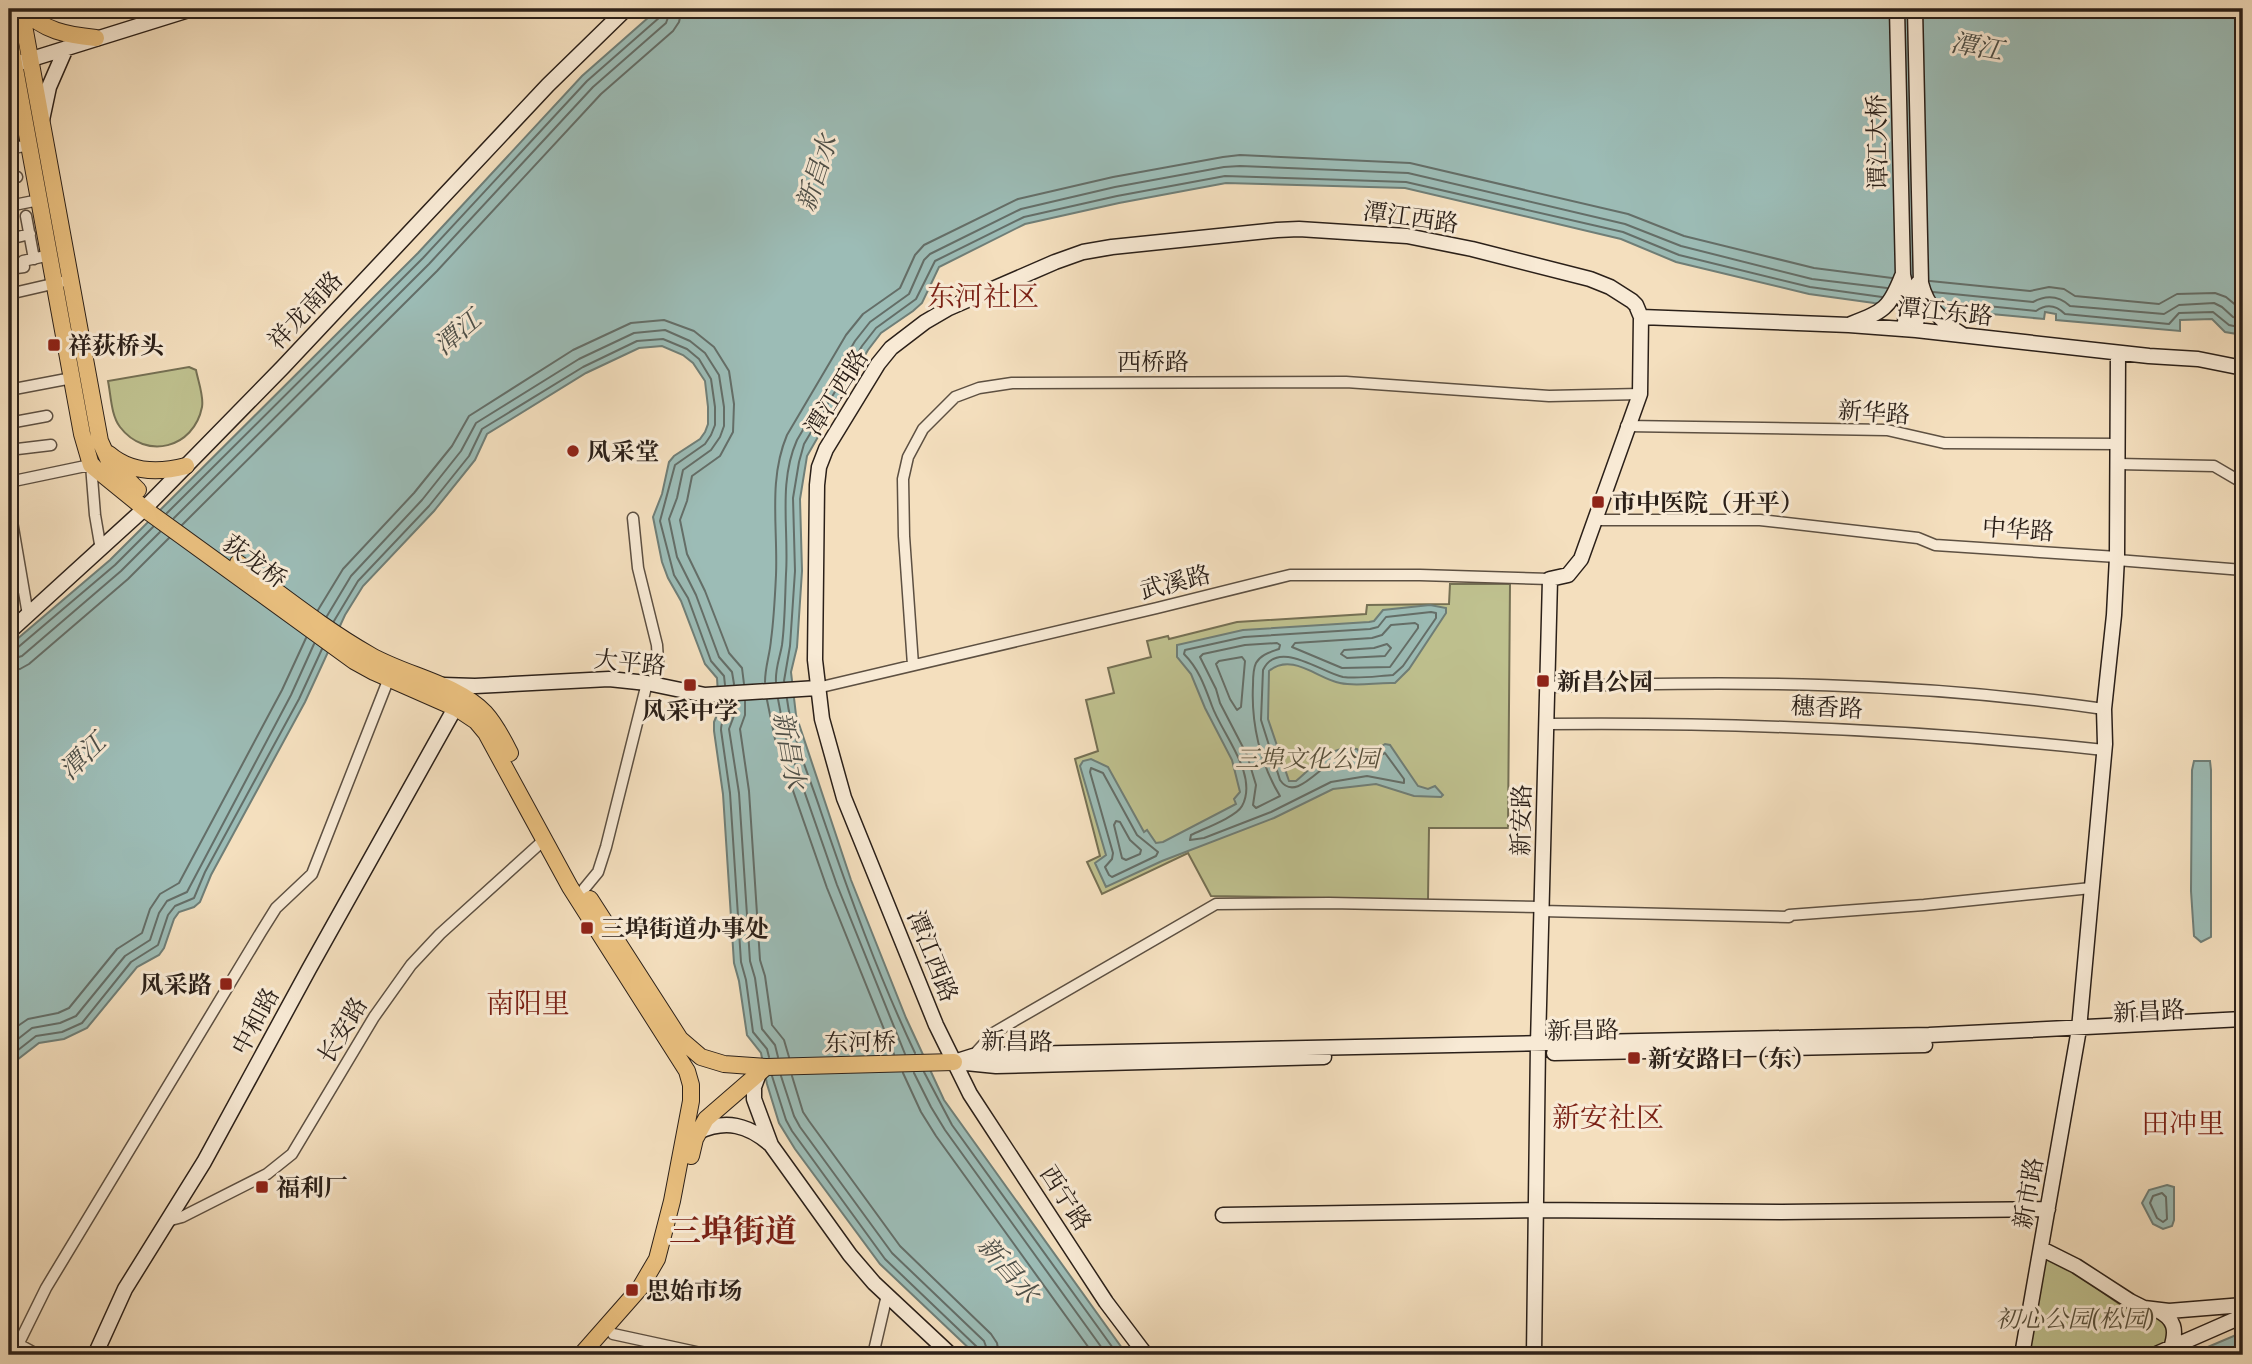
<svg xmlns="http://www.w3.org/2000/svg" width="2252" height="1364" viewBox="0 0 2252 1364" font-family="'Gentium Book Plus','Noto Serif SC',serif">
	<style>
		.green { fill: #bfc18f; stroke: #757054; stroke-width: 2 }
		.water { fill: #9cbcb6; stroke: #6f7e77; stroke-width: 2 }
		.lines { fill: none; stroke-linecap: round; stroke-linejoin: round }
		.shore { stroke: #646e68; stroke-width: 2 }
		.street-casing { stroke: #5d5042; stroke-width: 13 }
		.secondary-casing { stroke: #2b2019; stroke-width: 17 }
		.primary-casing { stroke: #2b2019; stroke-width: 18 }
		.street { stroke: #f8ead5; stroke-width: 10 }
		.secondary { stroke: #f8ead5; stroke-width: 14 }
		.primary { stroke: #eac07f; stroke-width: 16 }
		.poi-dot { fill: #8f2418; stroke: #f8ead5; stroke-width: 2.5 }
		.labels { text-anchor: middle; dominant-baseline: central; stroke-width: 6; stroke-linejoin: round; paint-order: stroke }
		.street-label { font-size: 24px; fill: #2b2019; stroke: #f8ead5 }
		.poi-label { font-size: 24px; font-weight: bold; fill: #2b2019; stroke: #f8ead5; text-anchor: start }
		.park-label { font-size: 24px; font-style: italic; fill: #57503c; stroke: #f8ead5 }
		.water-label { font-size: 26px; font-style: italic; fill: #4d4f48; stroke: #f8ead5 }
		.quarter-label { font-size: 28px; fill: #7a1f14; stroke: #f8ead5 }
		.district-label { font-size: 32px; font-weight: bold; fill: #7a1f14; stroke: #f8ead5 }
	</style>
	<rect width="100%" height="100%" fill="#f4dfbe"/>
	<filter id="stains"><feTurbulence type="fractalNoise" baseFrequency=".00286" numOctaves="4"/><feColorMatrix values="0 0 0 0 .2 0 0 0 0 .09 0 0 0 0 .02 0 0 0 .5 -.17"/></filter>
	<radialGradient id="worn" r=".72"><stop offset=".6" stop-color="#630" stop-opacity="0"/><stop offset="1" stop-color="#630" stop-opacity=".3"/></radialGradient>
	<path class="green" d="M189,367L196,370C198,381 204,396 202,407C194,448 146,461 120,427C111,415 111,396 108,381Z
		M1450,584H1510L1508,828H1429L1428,900L1211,896L1188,853L1102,894L1087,862L1100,856L1075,759L1098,751L1086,700L1114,693L1108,668L1151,657L1147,641L1168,636L1169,639L1237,622L1366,614L1367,605L1449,604Z
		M2046,1258L2077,1274L2118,1303L2159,1316L2172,1331L2165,1344L2139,1355H2028Z"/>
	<path class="water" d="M658,9H2243V335L2225,332L2212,319L2180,320V331L2056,320V314L2045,312L2044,319L1874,303L1809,294L1676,262L1621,239L1405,188L1226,183L1119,203L1025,224L939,267L922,303L913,311L881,333L868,350L807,456L800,499L802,571L797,647L791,672L796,715L851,880L906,1018L944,1100L1127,1355H976L880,1264L795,1149L779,1123L767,1084L761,1053L747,1035L739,981L734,963L723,794L714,731V722L719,710L717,678L705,664L681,601L668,578L662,562L653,517L662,494L669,462L674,456L700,439L705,432L708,424V407L705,381L693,363L683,355L662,346L639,348L586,373L487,434L475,460L434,511L363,586L345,615L305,702L211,875L200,902L194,907L179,912L174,919L164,948L159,955L137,967L87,1028L64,1039L39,1043L17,1060L9,1074V646L110,560L418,253L582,76Z
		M1430,605L1446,608V613L1409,669L1395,683C1377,682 1358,687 1340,683C1318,679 1292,652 1269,671L1268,719L1289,781H1296C1309,770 1327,750 1346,748C1350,748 1353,749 1357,749L1364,758L1385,744L1390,745L1418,786L1428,789L1435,786L1443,795L1441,797L1414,796L1376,784L1333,789L1274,818L1162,861L1106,887L1095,863L1106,855L1080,766L1083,761L1091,759L1108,767L1144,832L1147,830L1156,843L1163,842L1236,804L1234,799L1240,792L1232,760L1205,708L1191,674L1177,657V645L1243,630L1369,622L1374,621L1383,610Z
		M2194,761H2210L2211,770V937L2201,942L2194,936L2191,891L2192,770Z
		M2167,1185L2174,1187V1220L2172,1226L2163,1229L2153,1224L2142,1203L2149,1190Z
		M2243,1332V1355H2189Z"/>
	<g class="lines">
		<path class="shore" d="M1930,281L2030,291L2049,287L2064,289L2075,296L2159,304L2177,294L2215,293L2226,297L2238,307L2243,308
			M1933,292L2033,302C2046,295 2059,296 2070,306L2164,314L2179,305L2214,303L2222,307L2233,317L2243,319
			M1938,301L2036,311C2047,303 2056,305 2065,314L2169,324L2179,313L2213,312L2229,325L2243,328
			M167,513L423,258L587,81L660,17L662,9
			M174,518L429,264L593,87L666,23L671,9
			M182,525L437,271L601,94L673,31L679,22L682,9
			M318,610L343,569L414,493L452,446L469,416L573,350L631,323L664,320L694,331L714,347L729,371L734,404L733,432L720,456L692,476L687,501L680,520L687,554L705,591L729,653L742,668L744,684
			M1431,612L1436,613V618L1403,666L1393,675C1377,676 1359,679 1343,677C1322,673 1278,638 1263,670L1261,720L1280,780C1297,805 1323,759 1345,756C1353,755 1357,762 1364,764L1385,753L1404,779V783L1367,776L1331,782L1271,812L1204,838L1190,840L1191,835C1203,829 1236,817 1242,806C1259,775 1222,734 1212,706C1205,687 1199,669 1184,654L1185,650L1244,637L1370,629L1378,627L1386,617Z
			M327,616L351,576L422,500L461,451L476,423L579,359L634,333L665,330L690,341L705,353L719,375L724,407V426L720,437L711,450L683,470L677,498L669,519L677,557L696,595L719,657L732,672L734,684
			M334,621L358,581L429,506L469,456L482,429L583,367L637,341L663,339L687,349L699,359L711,379L715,407V425L711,435L705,444L675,465L660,521L674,575L688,598L711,661L724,676L725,685
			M1415,623L1418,625V628L1390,667L1342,668L1292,647L1295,643L1372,638L1382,635L1391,625Z
			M1277,643L1280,645L1279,649C1271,652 1261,654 1256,663C1253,669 1253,678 1253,685C1251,723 1260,763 1280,796L1256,808L1253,805L1256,785L1247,755L1220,703L1216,689L1200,657L1203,654L1245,645Z
			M1387,644L1391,648L1385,656L1347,658L1341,654L1344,650L1374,648Z
			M9,651L16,649L115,565L153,527
			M1242,657L1245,661L1241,707L1237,710L1230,699L1216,664L1219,661Z
			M9,660L22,656L121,571L160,532
			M9,670L20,669L29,664L128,579L169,538
			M784,681L790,646L795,571L793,498L799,462L804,444L862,346L876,328L916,299L935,261L1024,217L1117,196L1225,176L1406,182L1623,232L1679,255L1810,287L1882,297
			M765,682C765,667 770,654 771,640C774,618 775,596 776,575C778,528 768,480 787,435L846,335L863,314L900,288L915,255L924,245L1018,199L1113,177L1223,157L1240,155L1410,163L1628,214L1684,236L1814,268L1892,278
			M776,682C775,669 780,657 782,645C785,622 785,597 786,574C789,529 778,483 797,440L855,341L870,322L909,294L924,260L930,254L1021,209L1115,187L1224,167L1240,166L1408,173L1625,224L1681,246L1812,279L1887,288
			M778,699L785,736L837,885L905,1054
			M787,699C792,738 809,775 821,812C849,894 878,975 915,1053
			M767,700L775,739L827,888L894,1054
			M745,701V715L740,729L749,791L760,960L765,976L772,1025L784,1040L789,1057
			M726,702C727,713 721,720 721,730L730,793L741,962L746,980L753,1032L767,1049L769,1057
			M735,702V713L729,729L739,793L750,961L755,978L762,1029L775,1045L778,1057
			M1091,768L1103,773L1137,835L1158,852L1156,856L1112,877L1109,875L1105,867L1112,859L1113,853L1090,772Z
			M1116,821L1120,822L1130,840L1141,850L1140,854L1126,860L1122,858L1114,825Z
			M9,1032L28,1019L58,1013L69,1008L117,949L142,933L150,909L160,894L179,883L282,690L306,638
			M9,1046L32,1028L60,1023L76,1016L125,956L150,940L159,913L167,901L187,892L291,695L314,644
			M9,1061L13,1054L36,1036L62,1032L82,1023L131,962L158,945L168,915L175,906L194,898L205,872L299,699L322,649
			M924,1072L952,1125L1118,1355
			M903,1073L921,1112L936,1136L1094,1355
			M914,1073L931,1107L945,1130L1107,1355
			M772,1076L786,1120L792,1131L885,1259L977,1347L980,1355
			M781,1076L794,1116L800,1127L892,1253L984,1341L989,1355
			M792,1076L803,1112L809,1121L900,1246L991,1334L997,1343L999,1355
			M2162,1193L2166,1197L2167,1219L2163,1222L2157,1218L2150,1203L2153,1196Z"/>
		<defs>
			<path id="street" d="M9,149L29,145
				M9,178L17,177
				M9,206L39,200
				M26,216L34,259
				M9,239L30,234
				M9,269L24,267L23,261L50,255
				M9,294L61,282
				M9,390L72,378
				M9,423L47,416
				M1626,426L1887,430L1944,443L2119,444
				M9,450L51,445
				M2118,464L2214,466L2243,483
				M91,465L95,515L101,550
				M9,482L95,464
				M9,504L28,615
				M633,518L638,568L657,645L658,661L654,685
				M1595,520H1760L1918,538L1935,545L2117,557
				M2117,560L2243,570
				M9,589L23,587
				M913,665L904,536L903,479L908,457L923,429L955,397L979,388L1012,383L1346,382L1549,396L1640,394
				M1547,687C1734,680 1920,682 2104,709
				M817,688L1157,608L1290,575H1420L1550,579
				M1546,724C1733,722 1919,730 2104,750
				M584,889L598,872L606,847L647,683
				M1542,911L1789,917
				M1789,915L1924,905L2091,888
				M973,1056L995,1032L1216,904L1329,903L1542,907
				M167,1221L182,1217L267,1174L292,1154L374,1017L411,965L440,934L545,839
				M613,1334L710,1355
				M18,1344L38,1355
				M13,1355L46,1288L261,932L276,908L312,874L391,673
				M873,1355L887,1295"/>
			<path id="secondary" d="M1897,9L1903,275L1906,288L1905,329
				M1915,9L1921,283C1927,307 1942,323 1963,335
				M19,63L192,9
				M42,120L49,87L66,48
				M1641,317L1849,325L1916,330L2149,356L2198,359L2243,368
				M1851,324C1884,311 1889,309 1902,276
				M1916,330L1918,283
				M9,632L144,509L283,367L548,85L626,9
				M443,685L475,686L609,679L647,683L705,695L817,688
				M1554,1053L1925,1045
				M954,1062L973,1056L1019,1054L1929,1035L2243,1019
				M966,1063L996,1066L1324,1057
				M760,1071L754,1087V1099L771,1145L850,1255L874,1283L951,1355
				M698,1132C726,1119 748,1125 770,1144
				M1223,1215L1536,1210L1782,1212L2048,1209
				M2042,1249L2076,1266L2130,1301L2144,1308L2169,1311L2243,1305
				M2157,1310C2175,1319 2177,1330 2171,1348
				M95,1355L125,1289L204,1162L309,969L455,708
				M1146,1355L1106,1302L970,1094L936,1025L844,798L822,719L815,660L817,485L819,467L826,449L878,364L891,348L925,322L949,308L1055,262L1083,252L1112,247L1277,230L1299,229L1407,236L1472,249L1590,279L1610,287L1632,301L1636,305L1641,317L1640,394L1581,559L1568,575L1550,579L1538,1044L1534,1355
				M2022,1355L2079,1029L2105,744L2104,709L2114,615L2117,557L2118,353
				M2154,1355L2243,1316"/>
			<path id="primary" d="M21,9L100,441L109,461L138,490
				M23,9C43,31 67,35 96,38
				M9,36L82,434L91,465L150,513L354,661L374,672L458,709L476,721L486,733L570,887L687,1071L691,1085V1101L672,1201L657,1259L640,1288L581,1355
				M109,454C131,473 159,473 186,466
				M238,563C281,594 324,629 370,655C404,675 458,684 485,713C495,724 503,739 510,753
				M590,899L680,1039L701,1057L724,1064L766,1067L954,1062
				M691,1156L695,1139L706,1119L766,1067"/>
		</defs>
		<use href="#street" class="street-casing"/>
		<use href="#secondary" class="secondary-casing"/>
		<use href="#primary" class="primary-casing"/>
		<use href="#street" class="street"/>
		<use href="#secondary" class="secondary"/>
		<use href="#primary" class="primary"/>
	</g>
	<g class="poi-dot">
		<rect x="47" y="338" width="14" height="14" rx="3.5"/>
		<circle cx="573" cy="451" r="7"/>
		<rect x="1591" y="495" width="14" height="14" rx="3.5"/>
		<rect x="1536" y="674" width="14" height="14" rx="3.5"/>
		<rect x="683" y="678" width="14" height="14" rx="3.5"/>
		<rect x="580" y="921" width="14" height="14" rx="3.5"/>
		<rect x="219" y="977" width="14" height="14" rx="3.5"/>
		<rect x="1627" y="1051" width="14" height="14" rx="3.5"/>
		<rect x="255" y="1180" width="14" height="14" rx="3.5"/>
		<rect x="625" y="1283" width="14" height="14" rx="3.5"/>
	</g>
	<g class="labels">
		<g class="street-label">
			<text transform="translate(1877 142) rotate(-91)">谭江大桥</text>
			<text transform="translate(1411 217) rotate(8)">潭江西路</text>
			<text transform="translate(305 310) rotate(-47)">祥龙南路</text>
			<text transform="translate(1945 311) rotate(6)">潭江东路</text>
			<text x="1153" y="361">西桥路</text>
			<text transform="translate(836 392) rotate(-58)">潭江西路</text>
			<text transform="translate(1874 412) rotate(4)">新华路</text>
			<text transform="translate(2018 529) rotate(4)">中华路</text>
			<text transform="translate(255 561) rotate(36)">荻龙桥</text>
			<text transform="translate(1175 582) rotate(-14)">武溪路</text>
			<text transform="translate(630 662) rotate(6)">大平路</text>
			<text transform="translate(1827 707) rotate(3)">穗香路</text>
			<text transform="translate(1521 820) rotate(-89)">新安路</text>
			<text transform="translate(933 956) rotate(68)">潭江西路</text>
			<text transform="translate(2149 1011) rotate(-3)">新昌路</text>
			<text transform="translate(255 1021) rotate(-62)">中和路</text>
			<text transform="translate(342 1030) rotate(-59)">长安路</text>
			<text transform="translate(1583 1030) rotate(-1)">新昌路</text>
			<text transform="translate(1017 1041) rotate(1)">新昌路</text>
			<text transform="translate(860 1042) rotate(-1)">东河桥</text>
			<text transform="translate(2028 1193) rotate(-80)">新市路</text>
			<text transform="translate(1066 1198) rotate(57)">西宁路</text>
		</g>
		<g class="poi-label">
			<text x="68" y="345">祥荻桥头</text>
			<text x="587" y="451">风采堂</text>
			<text x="1612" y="502">市中医院（开平）</text>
			<text x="1557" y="681">新昌公园</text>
			<text x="690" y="710" text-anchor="middle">风采中学</text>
			<text x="601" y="928">三埠街道办事处</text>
			<text x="212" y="984" text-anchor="end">风采路</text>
			<text x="1648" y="1058">新安路口（东）</text>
			<text x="276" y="1187">福利厂</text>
			<text x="646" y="1290">思始市场</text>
		</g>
		<g class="park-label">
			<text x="1307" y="758">三埠文化公园</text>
			<text x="2075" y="1318">初心公园(松园)</text>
		</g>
		<g class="water-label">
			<text transform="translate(1977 46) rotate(10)">潭江</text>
			<text transform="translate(816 173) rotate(-72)">新昌水</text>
			<text transform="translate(457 332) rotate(-40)">潭江</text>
			<text transform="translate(790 750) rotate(80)">新昌水</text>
			<text transform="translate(82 756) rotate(-44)">潭江</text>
			<text transform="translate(1009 1269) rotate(49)">新昌水</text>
		</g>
		<g class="quarter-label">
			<text x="983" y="295">东河社区</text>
			<text x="528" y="1002">南阳里</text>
			<text x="1608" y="1116">新安社区</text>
			<text x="2183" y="1122">田冲里</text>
		</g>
		<g class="district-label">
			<text x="733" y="1230">三埠街道</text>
		</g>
	</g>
	<rect width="2252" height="1364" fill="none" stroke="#f4dfbe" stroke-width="35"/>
	<rect x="10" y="10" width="2231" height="1343" fill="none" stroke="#2b2019" stroke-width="3.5"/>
	<rect x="18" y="18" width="2217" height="1329" fill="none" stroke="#2b2019" stroke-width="2"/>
	<rect width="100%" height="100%" filter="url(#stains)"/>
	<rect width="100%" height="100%" fill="url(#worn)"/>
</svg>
